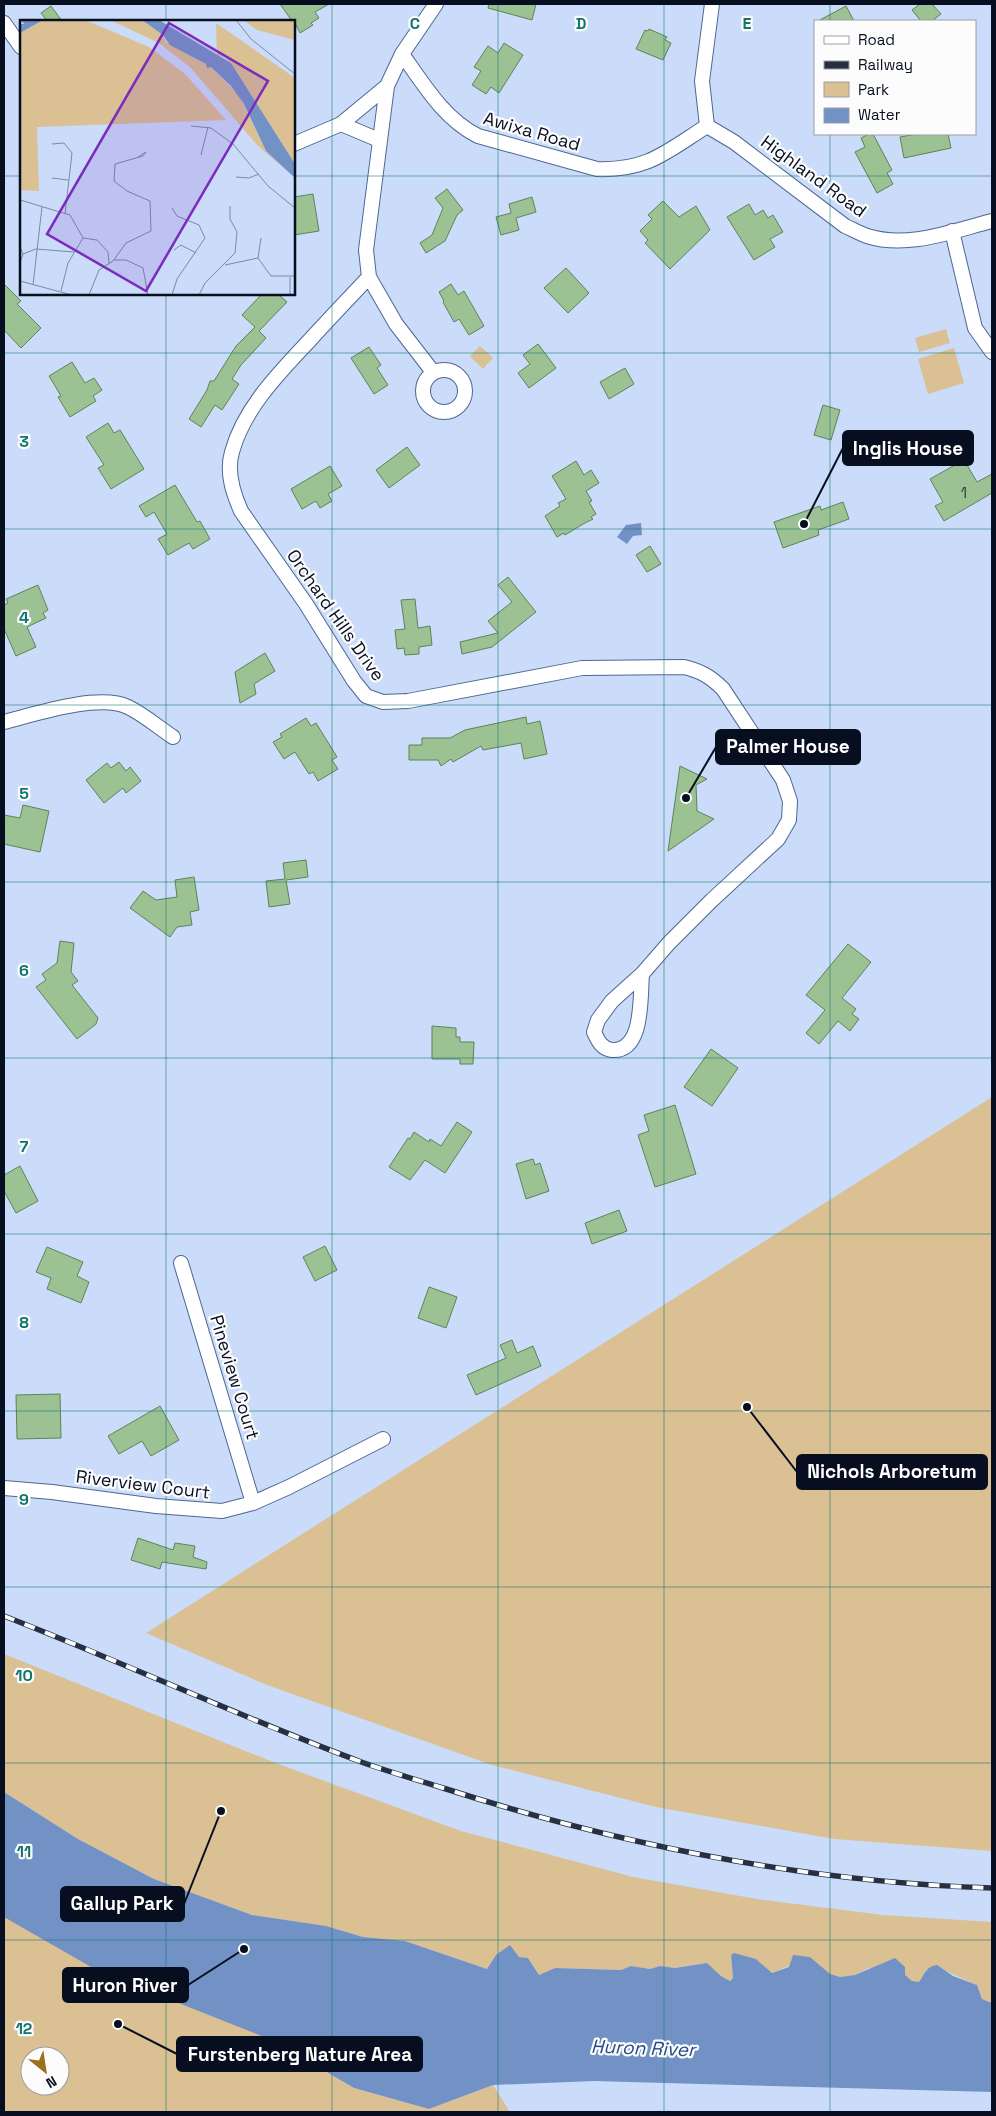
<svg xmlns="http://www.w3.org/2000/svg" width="996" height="2116" viewBox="0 0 996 2116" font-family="'Space Grotesk',sans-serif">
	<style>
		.green { fill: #dac093; fill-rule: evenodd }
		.water { fill: #7292c6 }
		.building { fill: #9cc294; stroke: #5f8258 }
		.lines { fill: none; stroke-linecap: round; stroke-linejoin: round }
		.street-casing { stroke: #4d6792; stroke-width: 16 }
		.street { stroke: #fff; stroke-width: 14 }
		.rail-casing { stroke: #273043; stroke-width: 5.5 }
		.rail { stroke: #fcfcfc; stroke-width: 4; stroke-dasharray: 11; stroke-linecap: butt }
		.grid { fill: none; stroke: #0f766e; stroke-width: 1; stroke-opacity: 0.55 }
		.labels { text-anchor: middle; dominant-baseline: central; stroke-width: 4.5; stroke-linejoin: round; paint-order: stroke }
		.number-label { font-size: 15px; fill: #2c3b3c }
		.street-label { font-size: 18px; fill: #060e1f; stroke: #fcfcfc }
		.water-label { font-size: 19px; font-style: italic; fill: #244a8b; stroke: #fcfcfc }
		.inset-road { fill: none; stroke: #7c8aa2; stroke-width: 1 }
		.view { fill: #7b2cbf; fill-opacity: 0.15; stroke: #7b2cbf; stroke-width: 2.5 }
		.inset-edge { fill: none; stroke: #060e1f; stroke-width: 2.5 }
		.grid-label { font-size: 16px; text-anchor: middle; font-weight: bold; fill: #0f766e; stroke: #fcfcfc; stroke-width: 4.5; stroke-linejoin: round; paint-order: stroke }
		.leader { fill: none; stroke: #060e1f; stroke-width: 2 }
		.callout-dot { fill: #060e1f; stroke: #fcfcfc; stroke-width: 2 }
		.callout { fill: #060e1f; stroke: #060e1f; stroke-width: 2 }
		.callout-label { font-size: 19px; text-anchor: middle; font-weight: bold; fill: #fff }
	</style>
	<rect width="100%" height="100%" fill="#cadcf9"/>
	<path class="green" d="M946,329L950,343L919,352L915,338Z
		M480,346L493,358L483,369L470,356Z
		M954,348L964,383L928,394L918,359Z
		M992,1097V1851L834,1839L656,1807L492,1765L267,1685L146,1633Z
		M4,1654L273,1762L461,1831L633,1877L757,1899L883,1915L992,1922V2003L982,1999L977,1985L946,1971L927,1969L919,1982L912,1981L904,1975L869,1968L855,1975L840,1977L830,1975L810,1957L772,1973L756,1959L731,1955L733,1978L730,1981L721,1976L707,1963L675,1968L660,1966L650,1969L631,1966L621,1970L555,1968L539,1975L528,1958L496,1955L487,1969L405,1941L363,1937L326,1926L252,1915L154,1879L78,1839L4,1792Z
		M4,1916L192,2007L274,2041L354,2088L429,2109L493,2085L510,2112H4ZM30,2056H60V2086H30Z"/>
	<path class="water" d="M641,523L642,535L633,536L627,544L617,537L626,525Z
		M4,1792L78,1839L154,1879L252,1915L326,1926L363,1937L405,1941L487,1969L496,1955L510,1945L519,1957L528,1958L539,1975L555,1968L621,1970L631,1966L650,1969L660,1966L675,1968L707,1963L721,1976L730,1981L733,1978L731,1955L734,1953L756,1959L772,1973L789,1967L793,1955L810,1957L830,1974L840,1977L855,1975L895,1958L905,1967V1975L912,1981L919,1982C925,1974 926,1966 937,1965L953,1976L977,1985L982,1999L992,2003V2092L594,2081L493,2085L429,2109L354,2088L274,2041L98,1971L4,1917Z"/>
	<path class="building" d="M280,4H329L315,12L319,18L311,23L313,25L300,33L294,21H292Z
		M489,4H536L532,20L488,8Z
		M920,4H932L941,14L932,21H921L912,10Z
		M51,6L62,21H47L41,13Z
		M846,6L854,21H818Z
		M649,29L667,37L665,40L671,43L663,60L636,49L645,30L648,31Z
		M504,43L523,55L499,93L491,87L486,94L472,85L481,71L474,67L488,46L498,53Z
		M869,134H873L892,170L887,173L893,184L877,193L855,152L865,147L861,138Z
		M917,134H948L951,148L904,158L900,137Z
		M447,189L463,210L457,215L445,241L426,253L420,243L432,235L443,208L435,198Z
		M313,194L319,231L294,235V197Z
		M532,197L536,212L516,218L519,230L501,235L496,217L511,213L509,204Z
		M663,201L679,217L696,206L710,230L670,269L645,243L648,240L640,231L652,219L648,215Z
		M749,204L755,215L763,210L768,218L773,215L783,232L770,239L775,247L754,260L727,217Z
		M566,268L589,293L568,313L544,288Z
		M4,284L21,301L17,304L41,328L21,348L4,330Z
		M451,284L458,295L464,291L484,326L469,335L459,319L454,322L443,302L444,301L439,292Z
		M262,294H278L287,302L259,331L266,338L241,365L232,379L239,384L222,410L215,405L201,427L189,419L207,390L210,381H214L236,346L255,327L242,315Z
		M538,344L556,368L529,388L518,373L530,364L523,355Z
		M369,347L381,365L377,368L388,385L374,394L351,358Z
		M72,362L85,383L94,378L102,390L93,396L96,401L70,417L58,397L61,396L49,376Z
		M625,368L634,384L609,399L600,382Z
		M823,405L840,410L831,440L814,435Z
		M108,423L114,433L120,430L144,469L111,489L98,468L104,465L86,437Z
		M407,447L420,465L389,488L376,470Z
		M964,460L977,482L992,474V493L944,521L935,506L943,502L930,479Z
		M576,461L584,475L591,470L599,483L586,491L592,501L589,502L596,514L591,517L593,519L583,524L565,535L564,533L557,537L545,516L560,506L558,503L566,499L552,476Z
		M330,466L342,486L328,494L332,501L320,508L316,501L302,509L291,489Z
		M175,485L197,522L200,521L210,539L193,549L189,543L168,555L158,539L167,534L154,512L146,517L139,506Z
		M843,502L849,519L818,530L819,535L783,548L774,522L820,506L821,510Z
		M650,546L661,564L647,572L636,555Z
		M508,577L536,612L492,647L462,654L460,642L498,633L488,621L512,602L498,585Z
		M38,585L48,610L43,613L46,618L27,627L36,647L16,656L4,629V605L8,603L6,599Z
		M415,599L418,628L430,626L432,645L419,647V654L405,655L404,648L397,649L395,630L405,629L401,600Z
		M265,653L275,671L254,684L256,694L240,703L235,672Z
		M526,717L527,724L540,721L547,754L524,759L521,743L483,750L481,746L453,762L451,759L441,766L438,760H409V745H422V738H450L465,730Z
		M306,718L311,726L316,723L337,757L332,760L338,769L318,781L313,772L309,774L295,752L284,759L273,742L282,737L280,734Z
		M119,762L126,771L130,767L141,781L126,793L123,788L104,803L86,780L107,763L111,768Z
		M680,766L707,779L696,785L697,811L714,819L668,851Z
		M23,805L49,811L40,852L4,844V815L20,818Z
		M306,860L308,877L286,880L290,904L269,907L266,881L285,879L283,863Z
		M194,877L199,910L190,912L192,925L177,927L170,937L130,908L143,891L156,900L177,897L175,880Z
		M60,941L74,943L71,972L78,981L72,985L98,1018L96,1024L77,1039L36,987L46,980L42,974L57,963Z
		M848,944L871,962L842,998L856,1009L852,1014L859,1019L850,1031L838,1021L819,1044L806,1033L825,1010L806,995Z
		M432,1026L456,1028V1037H460V1042H474L473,1064H460V1059H432Z
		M711,1049L738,1068L712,1106L684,1087Z
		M675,1105L696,1174L655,1187L638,1135L649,1131L644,1115Z
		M457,1122L472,1132L445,1173L425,1160L410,1180L389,1167L408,1138L410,1139L414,1132L429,1142L430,1139L441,1146Z
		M533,1159L535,1165L540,1163L549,1191L526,1199L516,1164Z
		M20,1166L38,1201L16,1213L4,1191V1175Z
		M619,1210L627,1231L592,1244L585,1223Z
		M325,1246L337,1270L315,1281L303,1257Z
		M47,1247L83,1262L77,1276L89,1282L81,1303L47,1289L51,1278L36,1272Z
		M429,1287L457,1297L446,1328L418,1318Z
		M512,1340L517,1353L533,1346L541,1366L476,1395L467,1375L506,1358L500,1345Z
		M60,1394L61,1438L17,1439L16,1395Z
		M160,1406L179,1440L151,1456L142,1441L119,1454L108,1436Z
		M138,1538L173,1550L175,1543L195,1546L193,1557L207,1562L206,1569L162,1562L160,1569L131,1560Z"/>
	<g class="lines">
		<defs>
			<path id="street" d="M436,4L402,54L387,86L366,250L369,277C349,298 329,319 309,341C279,373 244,408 232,452C226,472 233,493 241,511L306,604L354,681L366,696L383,702L408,701L582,668L684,667C701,671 711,677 723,689L783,780L790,801L789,820L778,839L712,900L669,943L642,974L612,1001L598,1020L594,1032C598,1041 602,1049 612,1050C644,1052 640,997 642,974
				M4,23L21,47
				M402,54C424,85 444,119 478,136L597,169C647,171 666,152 707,126
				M341,124L379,140
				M707,126L734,142L845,226C852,229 859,233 867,236C908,249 952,231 992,221
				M707,126L702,81L712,4
				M294,144L341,124L387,86
				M952,231L975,328L992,352
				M369,277L396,324L433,372
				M423 391a21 21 0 1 1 42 0a21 21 0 1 1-42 0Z
				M4,722C35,714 99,693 128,707C143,714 158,727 173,737
				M181,1263L253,1503
				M4,1488L52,1492L156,1506L222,1511L253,1503L289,1487L383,1439"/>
		</defs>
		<use href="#street" class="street-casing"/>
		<use href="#street" class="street"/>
		<defs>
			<path id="rail" d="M4,1616C125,1663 242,1718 364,1763C390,1772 417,1780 443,1788C621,1845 805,1882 992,1888"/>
		</defs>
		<use href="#rail" class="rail-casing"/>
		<use href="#rail" class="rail"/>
	</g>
	<path class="grid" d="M166,4V21M332,4V2112M498,4V2112M664,4V2112M830,4V21M830,134V2112M4,176H21M294,176H992M166,294V2112M4,353H992M4,529H992M4,705H992M4,882H992M4,1058H992M4,1234H992M4,1411H992M4,1587H992M4,1763H992M4,1940H992"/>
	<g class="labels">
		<g class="number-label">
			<text x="964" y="492">1</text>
		</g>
		<g class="street-label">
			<text transform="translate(532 131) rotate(16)">Awixa Road</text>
			<text transform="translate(814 176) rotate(36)">Highland Road</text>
			<text transform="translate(336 615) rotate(55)">Orchard Hills Drive</text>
			<text transform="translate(235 1377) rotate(73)">Pineview Court</text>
			<text transform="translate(143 1484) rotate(7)">Riverview Court</text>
		</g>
		<g class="water-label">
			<text transform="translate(643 2048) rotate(2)">Huron River</text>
		</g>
	</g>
	<g transform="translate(20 20)">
		<rect width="275" height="275" fill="#cadcf9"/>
		<path d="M23,0H65L129,27L165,54L206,100L17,107L19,171L0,170V13ZM90,0H122L143,15L146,22L191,47L219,75L246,131L275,158L237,125L171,48L139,23ZM224,0H275V20L237,10ZM196,3L275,58V144L211,43L205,37L197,35Z" fill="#dac093"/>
		<path d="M0,0H23L0,13V4H4L1,0L0,4ZM122,0H139L211,43L275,144V158L246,131L224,84L211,66L191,47L187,48L186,44L150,25L143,15Z" fill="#7292c6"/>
		<path class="inset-road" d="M216,0L231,19L275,54M171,106L191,108L213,124L248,166L275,188M32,124L44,123L52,133L45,194M181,135L188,107M216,157L229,158L239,154M32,158L48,160M0,180L50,195L63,218M152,188L157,196L179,205L185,218L157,259L152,275M63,218L77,220L88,232L89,243M0,227L3,234L0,243M154,230L161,225L176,233M3,234L16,229L54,232M238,238L241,218M94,240H106L123,248L128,275M205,245L238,238L251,256H275M270,257V274M0,261L52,275M13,265L22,187M41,271L48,243L63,218M69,275L79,250L93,241L106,223L131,211L130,181L107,171L94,161L95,144L123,136L126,132L118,137M179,275L185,263L215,233L217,212L210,199V186"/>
		<path class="view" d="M149,3L248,61L126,271L27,214Z"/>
		<rect width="275" height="275" class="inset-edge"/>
	</g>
	<g class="grid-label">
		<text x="415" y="29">C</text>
		<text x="581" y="29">D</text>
		<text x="747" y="29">E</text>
		<text x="24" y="447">3</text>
		<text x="24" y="623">4</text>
		<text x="24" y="799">5</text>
		<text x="24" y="976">6</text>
		<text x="24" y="1152">7</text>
		<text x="24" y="1328">8</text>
		<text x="24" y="1505">9</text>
		<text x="24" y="1681">10</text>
		<text x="24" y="1857">11</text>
		<text x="24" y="2034">12</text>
	</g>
	<path class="leader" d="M804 524L843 448M686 798L716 747M747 1407L797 1472M221 1811L184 1904M244 1949L188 1985M118 2024L177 2054"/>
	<g class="callout-dot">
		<circle cx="804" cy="524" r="5"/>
		<circle cx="686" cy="798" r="5"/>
		<circle cx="747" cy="1407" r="5"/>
		<circle cx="221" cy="1811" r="5"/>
		<circle cx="244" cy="1949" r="5"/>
		<circle cx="118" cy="2024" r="5"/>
	</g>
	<g class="callout">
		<rect x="843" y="431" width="130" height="34" rx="5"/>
		<rect x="716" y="730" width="144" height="34" rx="5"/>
		<rect x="797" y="1455" width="190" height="34" rx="5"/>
		<rect x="61" y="1887" width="123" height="34" rx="5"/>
		<rect x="63" y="1968" width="125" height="34" rx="5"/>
		<rect x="177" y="2037" width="245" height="34" rx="5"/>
	</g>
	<g class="callout-label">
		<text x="908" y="455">Inglis House</text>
		<text x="788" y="753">Palmer House</text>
		<text x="892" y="1478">Nichols Arboretum</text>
		<text x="122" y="1910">Gallup Park</text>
		<text x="125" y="1992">Huron River</text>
		<text x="300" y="2061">Furstenberg Nature Area</text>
	</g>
	<rect width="996" height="2116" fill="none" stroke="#060e1f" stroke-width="10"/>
	<rect x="814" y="20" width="162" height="115" fill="#fcfcfc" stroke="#9a9da4"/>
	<rect x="824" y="36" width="25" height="8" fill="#ffffff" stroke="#9a9da4"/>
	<text x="858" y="45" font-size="15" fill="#060e1f">Road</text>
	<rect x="824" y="61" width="25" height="8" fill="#273043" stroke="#9a9da4"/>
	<text x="858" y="70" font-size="15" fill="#060e1f">Railway</text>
	<rect x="824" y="82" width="25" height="15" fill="#dac093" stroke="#9a9da4"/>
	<text x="858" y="95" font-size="15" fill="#060e1f">Park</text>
	<rect x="824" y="108" width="25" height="15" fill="#7292c6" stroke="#9a9da4"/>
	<text x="858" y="120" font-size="15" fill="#060e1f">Water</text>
	<g transform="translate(45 2071) rotate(150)"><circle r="24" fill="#fcfcfc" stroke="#9a9da4"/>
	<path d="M0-4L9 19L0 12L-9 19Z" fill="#9a711e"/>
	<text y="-8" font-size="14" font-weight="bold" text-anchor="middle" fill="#060e1f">N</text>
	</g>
</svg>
